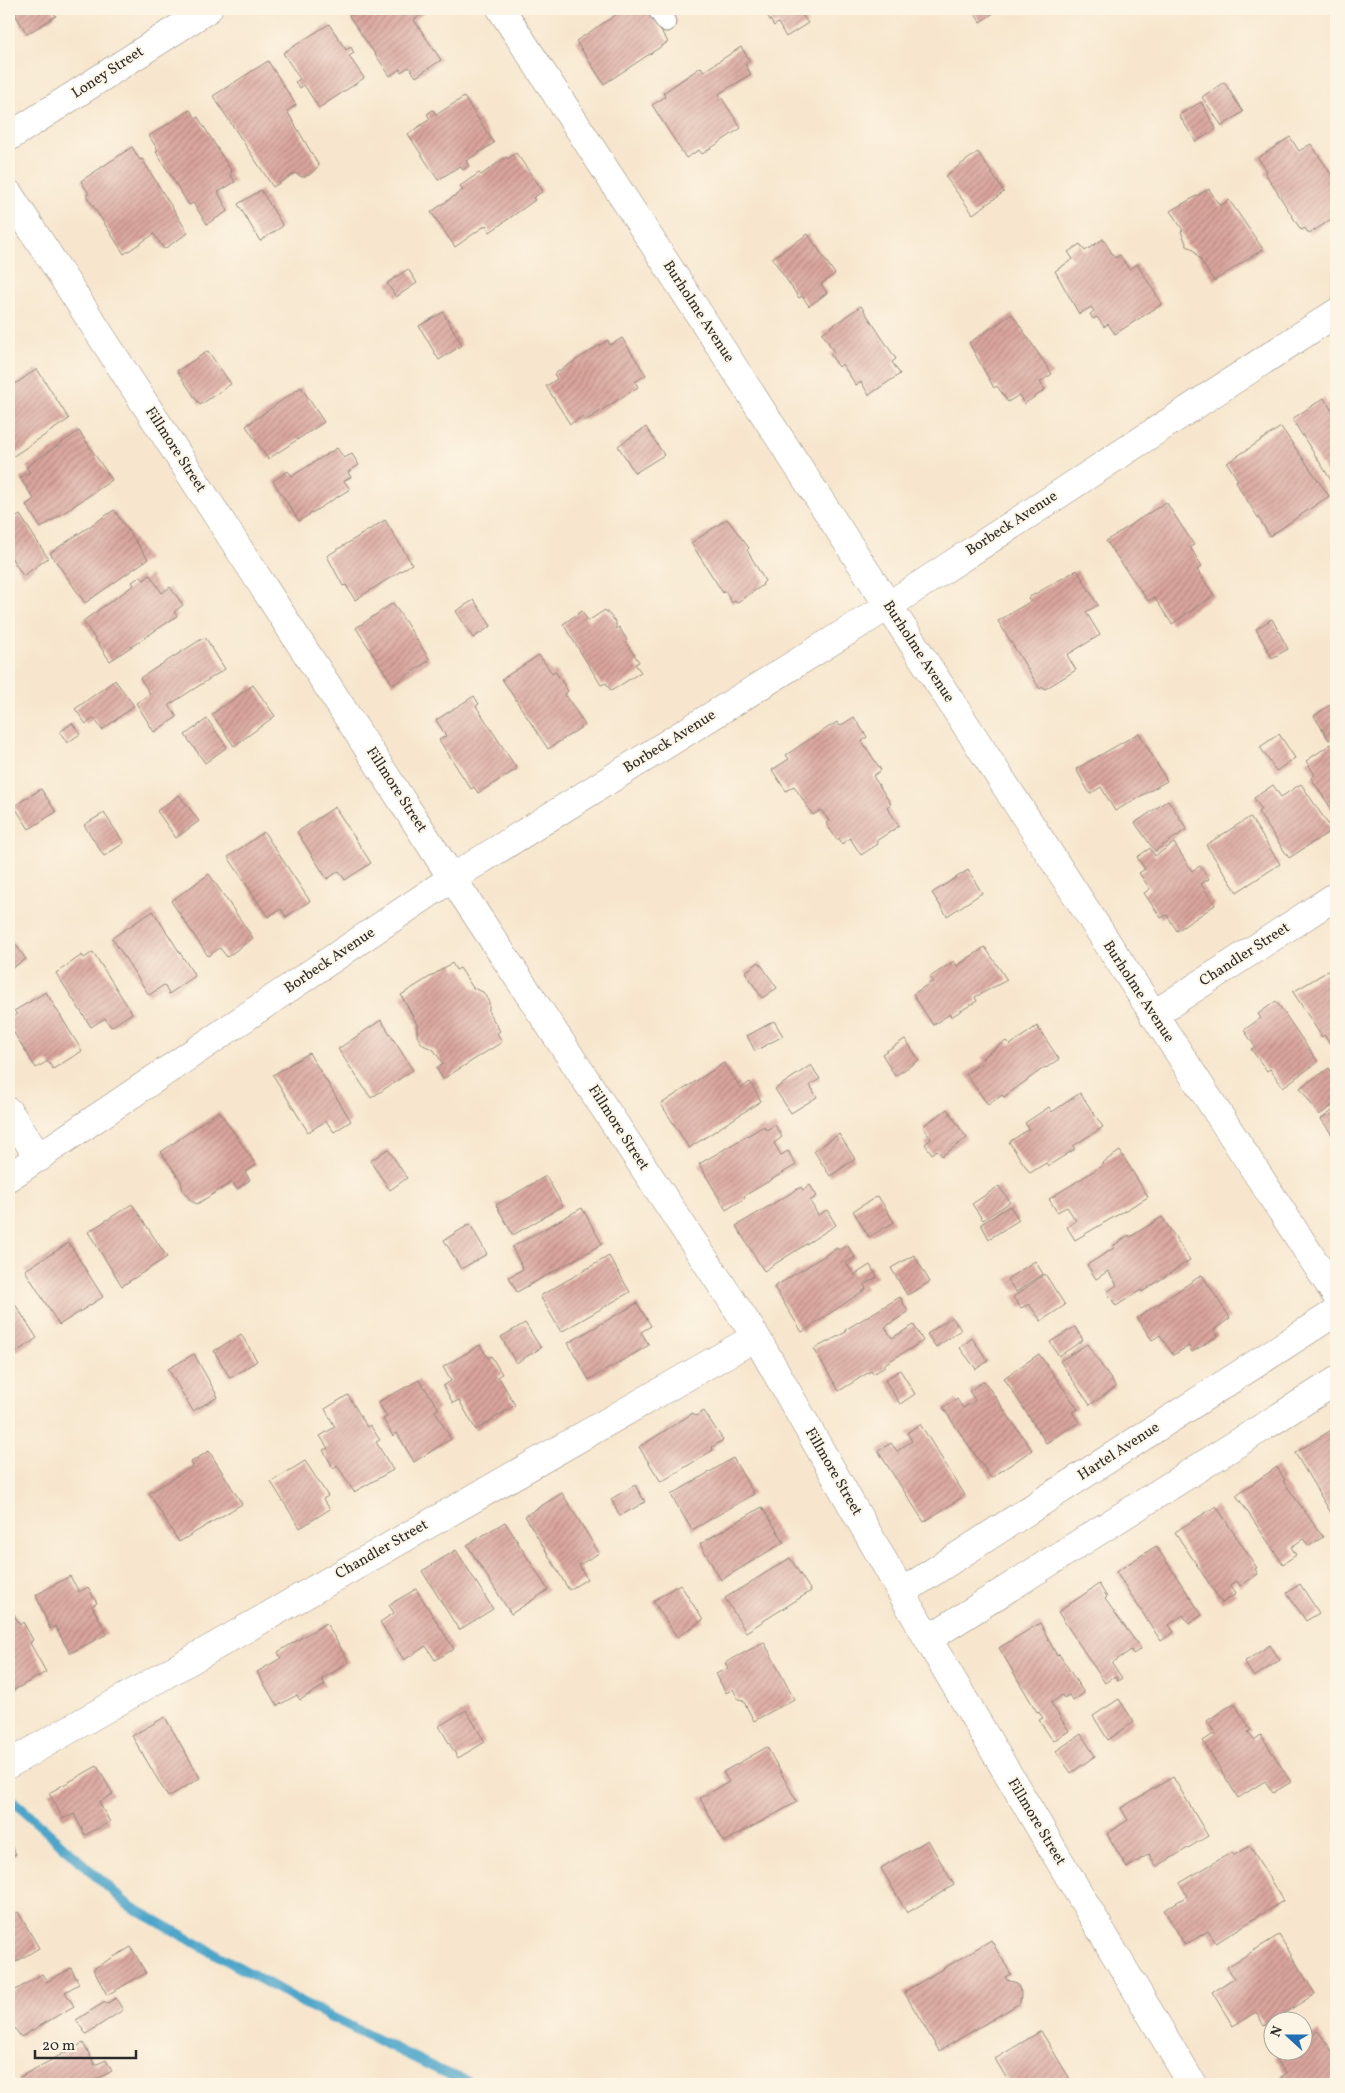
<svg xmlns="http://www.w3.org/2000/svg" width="1345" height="2093" viewBox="0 0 1345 2093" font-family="Vollkorn,serif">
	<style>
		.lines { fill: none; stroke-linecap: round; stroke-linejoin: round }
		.stream { stroke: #4da6ca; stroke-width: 10 }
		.building { fill: url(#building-hatch) }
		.service-casing { stroke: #91887c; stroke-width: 21 }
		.minor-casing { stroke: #91887c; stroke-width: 29 }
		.service { stroke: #fff; stroke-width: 19 }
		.minor { stroke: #fff; stroke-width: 28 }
		.labels { text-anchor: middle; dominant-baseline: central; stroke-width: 4; stroke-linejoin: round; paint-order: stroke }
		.street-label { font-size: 15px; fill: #2b2b2b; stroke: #fcf5e5 }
	</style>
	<defs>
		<pattern id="building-hatch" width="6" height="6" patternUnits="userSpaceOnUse" patternTransform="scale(1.25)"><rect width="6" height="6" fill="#daa59d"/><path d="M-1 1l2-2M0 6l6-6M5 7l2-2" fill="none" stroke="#b18780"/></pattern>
	</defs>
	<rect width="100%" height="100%" fill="#fcf5e5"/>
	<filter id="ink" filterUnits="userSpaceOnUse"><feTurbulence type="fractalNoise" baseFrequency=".02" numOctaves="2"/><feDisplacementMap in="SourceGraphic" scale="10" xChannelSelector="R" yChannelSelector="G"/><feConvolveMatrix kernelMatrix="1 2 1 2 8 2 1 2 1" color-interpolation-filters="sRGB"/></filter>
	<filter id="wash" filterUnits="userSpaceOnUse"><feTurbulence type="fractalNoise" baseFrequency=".0096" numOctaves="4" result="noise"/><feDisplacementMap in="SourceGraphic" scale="20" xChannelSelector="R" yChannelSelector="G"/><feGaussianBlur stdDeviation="1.12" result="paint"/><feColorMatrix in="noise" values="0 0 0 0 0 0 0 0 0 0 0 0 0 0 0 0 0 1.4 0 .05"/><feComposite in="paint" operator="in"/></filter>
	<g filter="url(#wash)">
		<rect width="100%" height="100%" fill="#f7e6cd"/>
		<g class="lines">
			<path class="stream" d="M9,1801L12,1800L128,1905L303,2003L443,2072L475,2084"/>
		</g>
		<g id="blocks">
			<path class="building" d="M12,9H52L56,16L27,34Z
				M347,9H423L425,12L414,20L441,60L416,77L409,67L401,72L400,69L390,76L349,16L351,14Z
				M625,9H647L668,42L604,84L576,41Z
				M763,9H802L799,11L808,23L786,37L778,23L774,26Z
				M972,9H1000L980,22Z
				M329,24L346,50L351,47L354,53L349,56L364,78L319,108L304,85L300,88L295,82L300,79L283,53Z
				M741,47L750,61L745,64L751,74L719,94L741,128L702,154L699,150L686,158L652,105L665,97L663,93L701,67L704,71Z
				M268,61L296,105L287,111L319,166L309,175L302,177L295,173L273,187L213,96Z
				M1224,82L1243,112L1222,126L1202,97Z
				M464,97L494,143L466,161L469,166L463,170L460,166L438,180L408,134L430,119L427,114L433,110L436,115Z
				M1201,102L1216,129L1196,142L1179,115Z
				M190,110L196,118L198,117L232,172L230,174L235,182L218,192L228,211L207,224L193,203L189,205L156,152L158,150L149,136Z
				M1290,137L1299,151L1311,144L1333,177L1336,176V216L1309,234L1305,228L1301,230L1265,173L1267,171L1258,158Z
				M132,147L140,160L142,159L188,233L164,249L154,234L124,254L86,195L89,194L81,181Z
				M978,152L1004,192L973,214L945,176Z
				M516,153L543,191L533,198L535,200L490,232L486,225L455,247L431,212L463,190L460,186L479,173L481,175L506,157L508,159Z
				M1209,189L1220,206L1229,200L1263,249L1214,281L1193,249L1187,246L1181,231L1183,230L1170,211Z
				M261,190L283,226L260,241L238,204Z
				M808,234L835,274L821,284L827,293L809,306L802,296L799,298L772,258Z
				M1103,239L1115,258L1120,255L1129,269L1137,264L1162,304L1115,334L1108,324L1104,327L1097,317L1093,319L1090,314L1094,311L1091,307L1079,314L1055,271L1073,259L1068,252L1080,244L1085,251Z
				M408,269L417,283L396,297L387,283Z
				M861,306L896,359L892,362L900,374L869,395L861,382L856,385L842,364L839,367L830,354L834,352L822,333Z
				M443,312L462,345L439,360L419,326Z
				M1012,314L1052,374L1040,382L1045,390L1024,404L1019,395L1008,402L997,386L994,388L969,343Z
				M622,338L646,375L635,382L638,387L585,421L582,417L570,424L546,386L557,379L554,374L608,340L610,345Z
				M208,351L231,384L200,405L177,371Z
				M37,369L69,419L9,459V388Z
				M301,387L324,422L268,459L246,426Z
				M1324,398L1336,417V488L1292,419Z
				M646,427L664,455L635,473L618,446Z
				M1281,427L1329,496L1270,536L1241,491L1236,481L1238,480L1227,463Z
				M79,431L112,480L41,528L26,505L34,499L20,478L30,472L26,467Z
				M337,448L344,458L352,454L359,465L348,472L351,477L344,481L350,489L299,521L273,481L288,471L292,476Z
				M1166,502L1194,545L1190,547L1202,566L1197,570L1214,595L1172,624L1154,597L1148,601L1106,541Z
				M114,510L148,559L85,603L50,553Z
				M20,515L48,558L23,576L9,554V522Z
				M727,519L749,548L747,550L765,581L762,584L763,585L736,603L735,601L732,603L725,591L723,593L691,543Z
				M385,520L412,564L355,600L346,585L343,586L327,556Z
				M1077,570L1098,605L1086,612L1100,635L1067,655L1076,670L1045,689L1043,687L1040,689L998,621L1031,601L1028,598Z
				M150,575L162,593L170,587L183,605L174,612L177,616L110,661L83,621L134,585L132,582L141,576L144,580Z
				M474,600L491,626L473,638L456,611Z
				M393,603L430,660L393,685L356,628Z
				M605,610L616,622V629L619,627L627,640L625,641L639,662L635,664L641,672L611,691L606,683L601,685L563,624L582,611L588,621Z
				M1272,619L1288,649L1272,658L1256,629Z
				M205,637L225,669L169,705L177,717L154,732L136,703L150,694L140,678Z
				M539,655L552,673L555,671L568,691L565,694L585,725L548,749L502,679Z
				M115,680L134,706L102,730L94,718L86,724L75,709Z
				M253,685L275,716L234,746L212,714Z
				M474,696L479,704L476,706L517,769L478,793L474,787L471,789L439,740L446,736L436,720Z
				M1331,704L1336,713V735L1329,740L1314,716Z
				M854,717L867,737L862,741L881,770L873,776L891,804L887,807L899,826L876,841L878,844L861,855L850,838L842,844L839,838L837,840L826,823L829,821L821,810L813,815L794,786L786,791L772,770L789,759L786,755L810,739L837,722L840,726Z
				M207,719L227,747L205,763L185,735Z
				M72,723L80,734L67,743L60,732Z
				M1139,733L1167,781L1115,811L1101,787L1090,794L1076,769Z
				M1279,734L1295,758L1276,771L1260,747Z
				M1331,744L1336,752V816L1311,778L1315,775L1306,761Z
				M1301,784L1332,830L1289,858L1258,812L1261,809L1254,798L1273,785L1281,797Z
				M41,789L56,812L29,829L14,806Z
				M179,795L199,821L176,838L157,811Z
				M1168,800L1187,829L1155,851L1135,823Z
				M335,807L371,863L345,880L339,871L327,879L297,832Z
				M104,813L124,843L104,856L84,825Z
				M1250,817L1280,864L1237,892L1206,845Z
				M264,832L310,901L286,917L281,909L268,917L228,857Z
				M1174,843L1192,871L1200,866L1209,879L1201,884L1215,905L1177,931L1167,915L1161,918L1144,893L1150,889L1139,873L1145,869L1137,857L1150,848L1155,856Z
				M968,870L982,893L947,916L932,893Z
				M209,874L253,938L227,957L220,948L208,956L171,901Z
				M153,911L195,976L169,994L164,985L149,995L112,938Z
				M10,937L26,959L9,970V938Z
				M985,947L1007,980L975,997L977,1001L951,1017L950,1014L933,1025L913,994L933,981L930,977L954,961L957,966Z
				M93,952L132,1013L111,1027L105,1018L91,1027L56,973L82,955L84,958Z
				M759,962L777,988L762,998L745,972Z
				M452,963L456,970L460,968L473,988L483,992L489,1002V1013L500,1031L497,1033L502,1042L443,1079L436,1068L443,1064L434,1050L423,1045L417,1036V1024L401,995Z
				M1333,968L1336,973V1048L1334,1050L1324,1035L1322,1037L1293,992Z
				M46,992L82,1051L53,1069L48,1061L36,1068L9,1025V1019L17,1014L14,1011Z
				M1276,1001L1318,1062L1283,1087L1270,1069L1267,1071L1251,1049L1255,1047L1244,1030L1261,1018L1258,1014Z
				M381,1020L413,1070L371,1098L338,1049Z
				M774,1021L783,1036L755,1051L747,1036Z
				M1037,1026L1059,1059L1046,1068L1045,1067L1004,1097L1002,1095L988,1105L966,1074L984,1061L982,1058L1006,1041L1010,1045Z
				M905,1039L919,1060L895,1076L882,1054Z
				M309,1053L351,1121L334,1132L326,1121L308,1132L273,1075Z
				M724,1063L741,1088L750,1082L761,1101L689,1148L661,1104Z
				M811,1065L820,1079L810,1085L817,1097L791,1113L775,1089Z
				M1329,1068L1336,1079V1103L1319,1115L1300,1088Z
				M1080,1093L1103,1127L1073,1146L1075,1149L1048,1166L1046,1163L1030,1173L1009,1142L1029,1129L1025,1123L1049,1107L1052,1112Z
				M1336,1108V1134L1333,1136L1321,1119Z
				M947,1109L967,1138L942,1156L937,1150L932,1154L925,1144L931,1139L923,1126Z
				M219,1111L256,1165L245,1172L250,1180L237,1189L232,1182L197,1204L191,1201L183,1190L181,1181L161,1152Z
				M775,1125L782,1137L774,1143L781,1155L788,1151L796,1165L744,1196L745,1198L726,1210L699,1164L764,1126L766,1130Z
				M839,1134L855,1159L830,1176L814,1151Z
				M388,1149L407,1178L390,1190L370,1161Z
				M1120,1151L1148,1197L1075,1240L1067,1227L1076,1221L1071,1213L1067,1207L1057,1212L1049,1199L1103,1165L1102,1163Z
				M546,1176L563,1206L513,1235L496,1205Z
				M810,1185L817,1196L810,1201L818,1215L827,1210L836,1225L764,1271L736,1226L801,1187L803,1190Z
				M999,1186L1010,1202L983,1220L972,1204Z
				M878,1196L894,1222L869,1237L853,1211Z
				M132,1204L167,1257L122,1286L88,1232Z
				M1010,1206L1019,1220L989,1239L981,1224Z
				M582,1208L602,1244L517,1292L509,1277L523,1269L512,1247Z
				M1162,1217L1190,1260L1142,1292L1141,1290L1116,1306L1107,1292L1117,1285L1108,1271L1096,1279L1087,1265L1114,1248L1113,1246L1129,1235L1130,1237Z
				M470,1224L487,1254L461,1269L444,1240Z
				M69,1243L103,1297L59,1325L25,1270Z
				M847,1245L855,1257L846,1263L854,1275L870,1265L877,1277L864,1285L866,1289L802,1332L774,1287L837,1248L839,1250Z
				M914,1255L930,1282L907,1295L891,1268Z
				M609,1256L630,1292L561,1332L540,1296Z
				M1035,1261L1043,1274L1016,1292L1007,1279Z
				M1045,1274L1065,1305L1041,1321L1029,1304L1021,1308L1013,1297Z
				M1202,1275L1230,1318L1214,1330L1218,1336L1192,1352L1189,1346L1173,1355L1160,1335L1152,1340L1137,1318Z
				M9,1295L37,1338L9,1357Z
				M900,1297L908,1312L885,1327L892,1338L914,1325L923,1341L883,1365L885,1367L873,1374L871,1371L839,1391L814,1349L846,1332L845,1330Z
				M637,1303L651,1326L641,1332L649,1345L589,1380L568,1343Z
				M952,1317L961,1330L936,1347L927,1334Z
				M525,1323L541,1348L516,1363L501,1337Z
				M1075,1327L1083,1340L1059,1356L1050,1342Z
				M241,1334L257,1361L230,1378L214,1351Z
				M972,1338L988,1361L976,1369L960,1348Z
				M1087,1344L1116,1387L1090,1405L1060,1361Z
				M480,1345L488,1358L491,1356L502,1374L498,1376L515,1405L476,1430L459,1400L453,1403L443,1386L451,1381L443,1367Z
				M194,1354L218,1397L193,1411L168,1369Z
				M1039,1354L1078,1409L1072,1412L1079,1422L1046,1443L1004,1378Z
				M900,1370L915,1394L900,1404L885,1380Z
				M419,1380L439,1409L435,1411L451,1439L414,1462L397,1433L393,1436L383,1419L387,1417L378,1402Z
				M984,1381L1032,1450L991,1478L943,1408L957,1399L963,1408L970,1404L975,1400L969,1391Z
				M348,1395L367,1427L370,1425L380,1440L376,1442L393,1470L354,1492L337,1465L334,1469L323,1450L328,1448L320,1436L335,1427L325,1409Z
				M704,1411L723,1440L712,1447L713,1450L661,1482L639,1447L693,1413L696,1416Z
				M920,1424L965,1495L924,1522L878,1451L891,1443L897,1451L912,1441L907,1433Z
				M1336,1427V1516L1334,1518L1295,1453Z
				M209,1451L242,1504L179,1542L149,1493L193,1466L191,1462Z
				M733,1458L754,1494L692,1530L671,1495Z
				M305,1461L328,1496L323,1499L330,1509L300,1528L271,1482Z
				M1277,1467L1285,1480L1283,1481L1323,1537L1309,1546L1303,1539L1291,1547L1296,1555L1283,1564L1236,1495Z
				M635,1485L645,1502L620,1516L611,1499Z
				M562,1493L599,1553L579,1565L587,1579L569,1590L525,1516Z
				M1216,1506L1257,1568L1255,1569L1258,1574L1240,1586L1237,1581L1230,1585L1236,1594L1222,1603L1175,1532Z
				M762,1507L784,1542L721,1580L700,1544Z
				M505,1522L548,1590L511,1614L467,1545Z
				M1156,1546L1202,1615L1189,1624L1183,1615L1169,1625L1174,1632L1161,1641L1116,1572Z
				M456,1550L493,1609L459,1630L422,1571Z
				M790,1558L811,1591L746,1632L725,1598Z
				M70,1576L79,1592L88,1587L97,1603L92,1606L107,1634L70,1653L55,1626L50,1629L36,1595Z
				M680,1584L703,1620L677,1637L653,1601Z
				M1099,1584L1107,1597L1105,1599L1141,1649L1133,1654L1131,1650L1112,1663L1122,1678L1118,1681L1115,1676L1105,1683L1058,1612Z
				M1300,1584L1319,1613L1306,1621L1287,1593Z
				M416,1589L454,1649L435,1660L426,1646L404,1660L380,1622L394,1613L389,1605Z
				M12,1611L20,1625L23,1622L33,1640L30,1643L46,1672L9,1693V1613Z
				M326,1623L349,1662L322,1679L325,1685L300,1700L297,1695L277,1706L257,1672L281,1658L278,1652Z
				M1040,1623L1057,1656L1059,1654L1084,1693L1073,1701L1069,1695L1064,1698L1062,1695L1051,1703L1069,1731L1053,1741L1039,1720L1043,1718L1038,1711L1037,1712L999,1648Z
				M764,1642L794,1699L754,1721L743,1700L738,1699L733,1689L726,1693L716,1674L728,1668L725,1663Z
				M1270,1645L1280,1660L1254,1677L1244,1662Z
				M1119,1699L1134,1722L1108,1740L1093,1716Z
				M1234,1703L1251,1730L1248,1732L1254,1740L1261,1735L1291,1782L1273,1793L1265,1781L1238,1798L1203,1741L1215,1733L1207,1721Z
				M466,1710L485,1742L458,1758L439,1726Z
				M165,1717L200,1778L168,1797L132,1736Z
				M1081,1734L1095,1756L1071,1773L1056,1751Z
				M767,1747L797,1802L724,1842L700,1798L729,1782L723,1772Z
				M97,1766L113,1794L99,1802L110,1822L85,1835L74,1814L63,1819L49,1793Z
				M1173,1777L1208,1836L1156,1867L1149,1854L1127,1868L1107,1834L1128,1820L1121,1808Z
				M928,1840L954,1885L907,1913L881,1868Z
				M9,1842L16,1854L9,1858Z
				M1250,1846L1283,1901L1216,1943L1208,1931L1185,1945L1164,1910L1187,1896L1180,1883L1232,1852L1234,1855Z
				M18,1912L39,1948L9,1966V1917Z
				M1279,1935L1315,1994L1264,2026L1256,2012L1233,2026L1212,1992L1234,1978L1227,1967Z
				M991,1940L1011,1974L1005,1977L1007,1980L1017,1983L1021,1992L1020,2003L939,2051L904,1992Z
				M131,1947L146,1973L107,1995L93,1969Z
				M71,1968L79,1984L65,1992L74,2006L21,2037L9,2020V1994L42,1974L47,1982Z
				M116,1998L123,2010L86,2034L76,2020L105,2002L106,2004Z
				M1041,2031L1073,2084H1010L995,2059Z
				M1318,2031L1336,2057V2084H1286L1281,2077L1286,2073L1274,2057L1285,2050H1302V2038L1306,2036L1308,2038Z
				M83,2043L95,2065L106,2060L112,2071L87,2084H21L18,2078Z"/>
		</g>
	</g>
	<g filter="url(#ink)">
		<use href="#blocks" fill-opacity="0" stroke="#91887c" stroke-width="1"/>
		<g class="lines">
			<defs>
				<path id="service" d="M657,9L666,22"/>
				<path id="minor" d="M501,9L1336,1295
					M9,137L208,9
					M9,194L452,878L756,1337L928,1639L1192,2084
					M1153,1015L1336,896
					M9,1112L39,1158
					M9,1177L452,878L888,606L1336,313
					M902,1592L1336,1312
					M928,1639L1336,1381
					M9,1764L756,1337"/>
			</defs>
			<use href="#service" class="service-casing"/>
			<use href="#minor" class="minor-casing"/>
			<use href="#service" class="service"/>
			<use href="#minor" class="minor"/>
		</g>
	</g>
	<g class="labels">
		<g class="street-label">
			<text transform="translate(108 73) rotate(-33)">Loney Street</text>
			<text transform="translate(698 312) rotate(57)">Burholme Avenue</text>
			<text transform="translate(175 450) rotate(57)">Fillmore Street</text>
			<text transform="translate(1012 524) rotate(-33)">Borbeck Avenue</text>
			<text transform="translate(918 652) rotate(57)">Burholme Avenue</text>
			<text transform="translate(670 742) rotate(-32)">Borbeck Avenue</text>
			<text transform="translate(396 790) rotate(57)">Fillmore Street</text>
			<text transform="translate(1245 955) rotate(-33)">Chandler Street</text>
			<text transform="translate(330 961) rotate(-34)">Borbeck Avenue</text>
			<text transform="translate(1138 992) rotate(57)">Burholme Avenue</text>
			<text transform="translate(618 1128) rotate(57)">Fillmore Street</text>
			<text transform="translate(1119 1452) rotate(-33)">Hartel Avenue</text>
			<text transform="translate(833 1472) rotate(60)">Fillmore Street</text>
			<text transform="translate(382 1550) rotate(-30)">Chandler Street</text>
			<text transform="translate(1036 1822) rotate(59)">Fillmore Street</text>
		</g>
	</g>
	<rect width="1345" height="2093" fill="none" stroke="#fcf5e5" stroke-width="30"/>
	<g transform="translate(1288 2036) rotate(291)"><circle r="24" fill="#fcf5e5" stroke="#a8a49b"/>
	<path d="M0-4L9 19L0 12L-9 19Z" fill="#1f6fb2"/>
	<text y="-8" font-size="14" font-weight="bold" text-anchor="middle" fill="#2b2b2b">N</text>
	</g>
	<path d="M35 2050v8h101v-8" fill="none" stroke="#2b2b2b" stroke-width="2.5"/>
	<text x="42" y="2050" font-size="15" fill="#2b2b2b" stroke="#fcf5e5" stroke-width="4" paint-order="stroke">20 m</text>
</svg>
